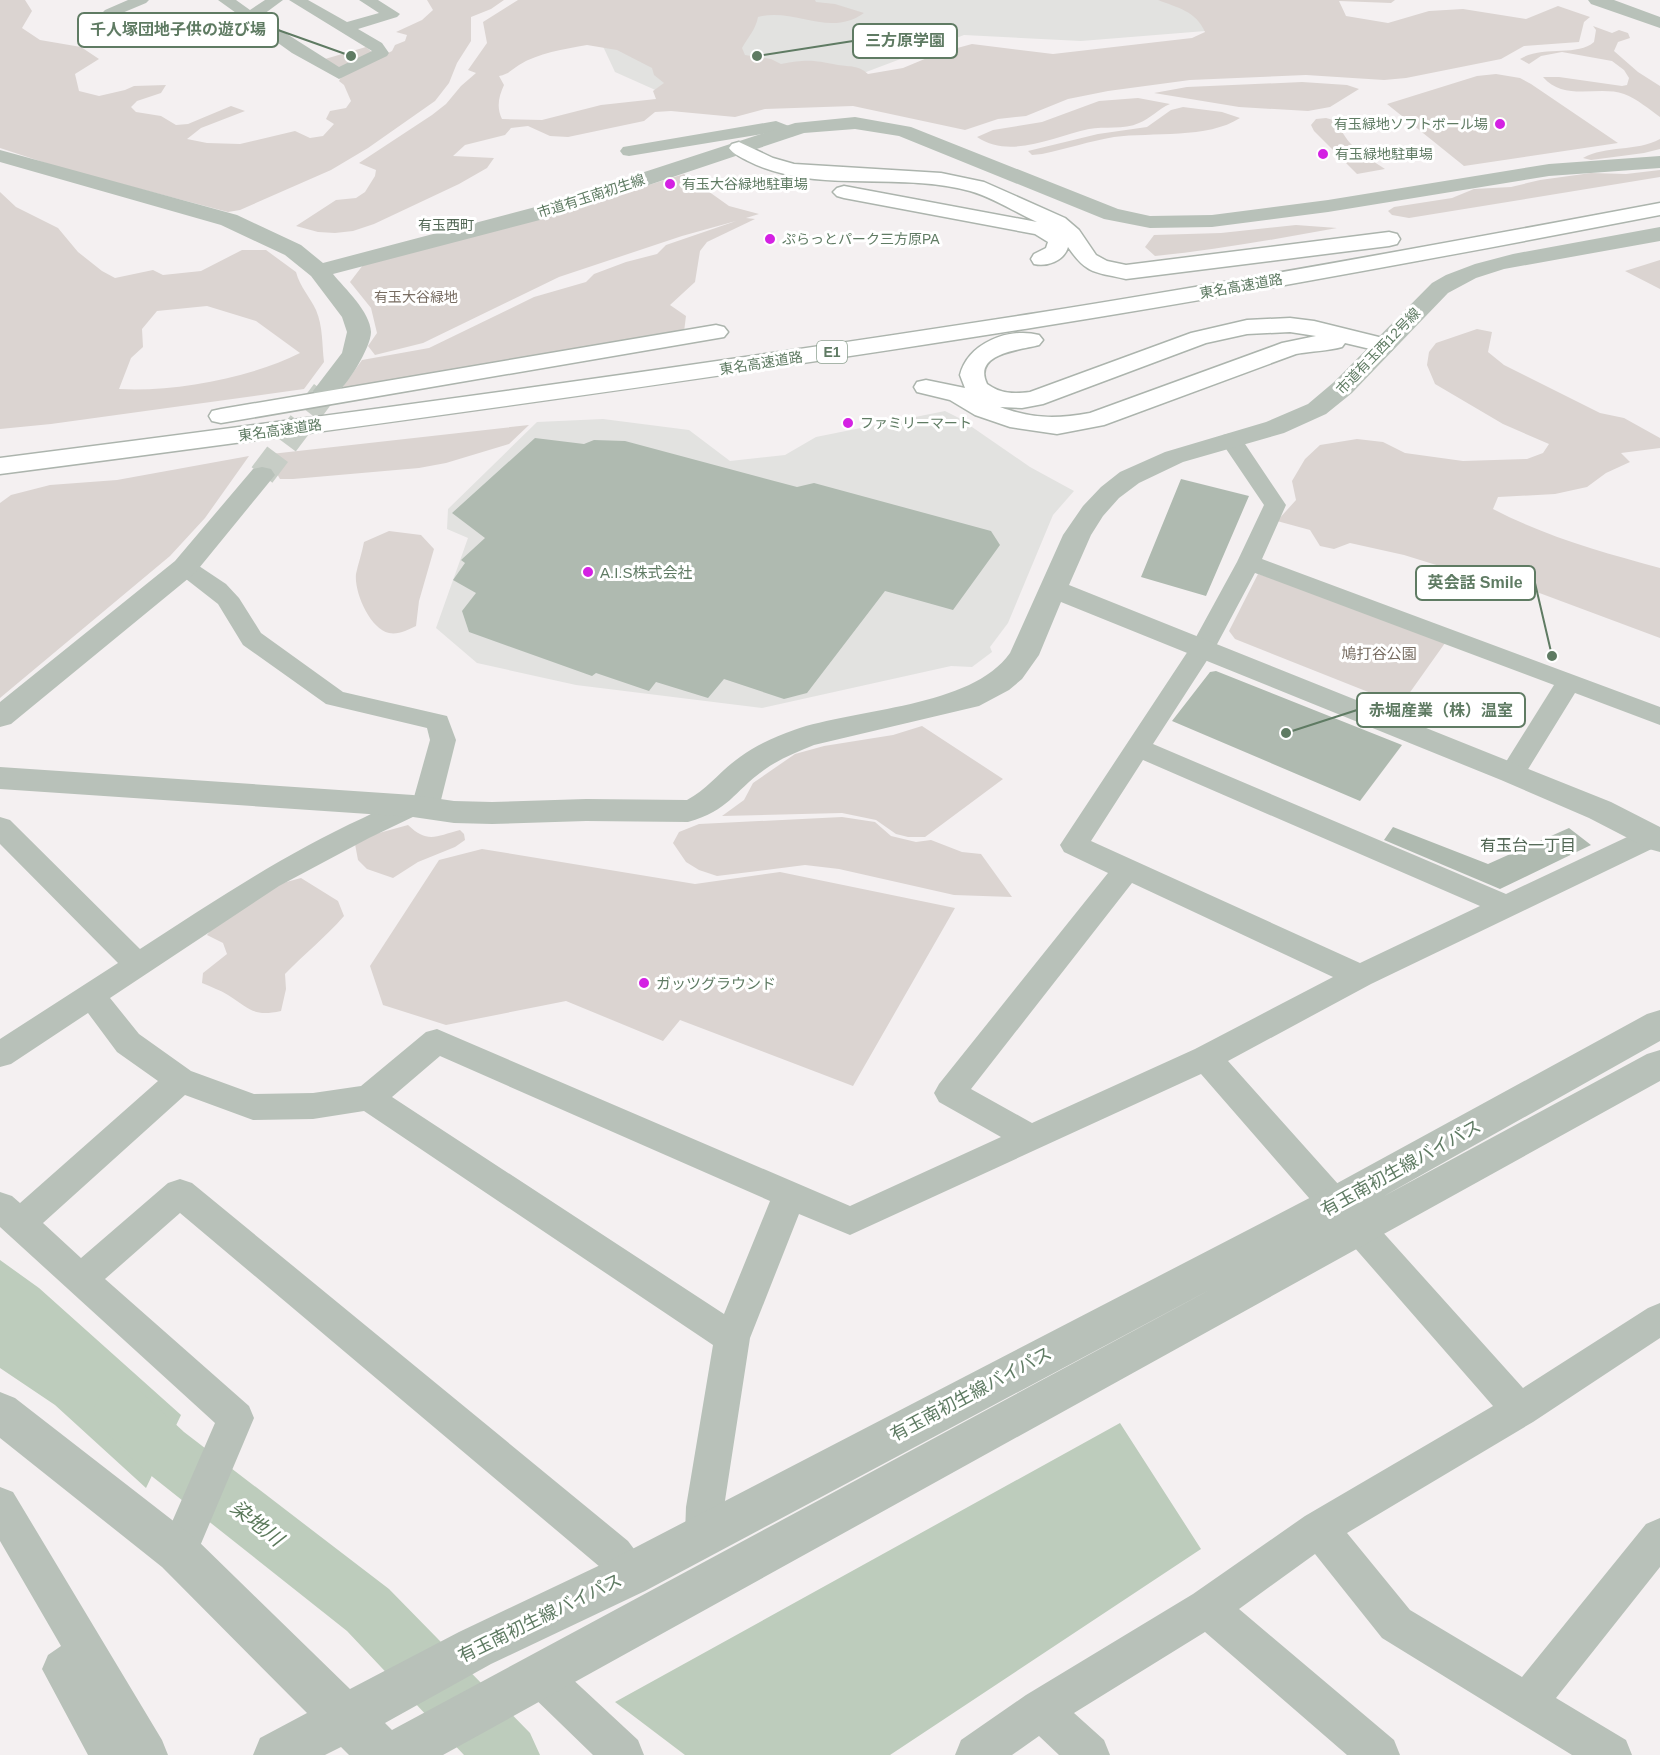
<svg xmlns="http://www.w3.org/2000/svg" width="1660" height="1755" viewBox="0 0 1660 1755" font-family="Helvetica,'Noto Sans JP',sans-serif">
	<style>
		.built { fill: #e2e2e0 }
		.green { fill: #dbd4d1; fill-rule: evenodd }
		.water { fill: #bdccbc }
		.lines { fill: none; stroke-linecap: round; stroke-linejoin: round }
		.river { fill: #bdccbc; fill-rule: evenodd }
		.building { fill: #afbab0 }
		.tertiary-tunnel { stroke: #c7cdc6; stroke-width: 26; stroke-dasharray: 26 13; stroke-linecap: butt }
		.motorway-casing { stroke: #acb4ad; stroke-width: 3 }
		.minor { fill: #b8c1b9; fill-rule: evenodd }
		.tertiary { fill: #b8c1b9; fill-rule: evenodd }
		.motorway { fill: #fff; fill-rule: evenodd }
		.poi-dot { fill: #d421e3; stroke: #fff; stroke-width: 2 }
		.labels { text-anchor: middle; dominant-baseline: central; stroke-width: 6; stroke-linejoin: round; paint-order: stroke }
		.far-poi-label { font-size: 14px; fill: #5f7b63; stroke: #fff; text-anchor: start }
		.far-street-label { font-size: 14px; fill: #5f7b63; stroke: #fff }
		.far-neighbourhood-label { font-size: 14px; fill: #516654; stroke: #fff }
		.far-park-label { font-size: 14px; fill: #786d62; stroke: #fff }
		.shield { fill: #fff; stroke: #8fa392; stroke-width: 1.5 }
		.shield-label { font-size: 14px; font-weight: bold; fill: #5f7b63 }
		.poi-label { font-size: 15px; fill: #5f7b63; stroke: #fff; text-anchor: start }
		.park-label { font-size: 15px; fill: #786d62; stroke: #fff }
		.neighbourhood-label { font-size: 16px; fill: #516654; stroke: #fff }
		.near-street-label { font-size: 18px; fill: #5f7b63; stroke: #fff }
		.near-water-label { font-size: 20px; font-style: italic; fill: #5a785a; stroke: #fff }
		.leader { fill: none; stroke: #5f7b63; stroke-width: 2 }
		.callout-dot { fill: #5f7b63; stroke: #fff; stroke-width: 2 }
		.callout { fill: #fff; stroke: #5f7b63; stroke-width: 2 }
		.callout-label { font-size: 16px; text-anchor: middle; font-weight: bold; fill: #5f7b63 }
	</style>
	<rect width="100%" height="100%" fill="#f4f0f1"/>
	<path class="built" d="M592,0H1223L1218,30L1081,41L964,35L845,80L689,105L615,72L585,8Z
		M945,411L959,418L1030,467L1074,491L1053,515L1008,623L990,647L992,652L972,667L951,666L762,708L576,685L477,663L436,628L468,538L447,529L448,509L537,422L603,419L689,430L730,461L785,455L816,437Z"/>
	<path class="green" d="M0,0H25L32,11L22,28L40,40L81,47L99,59L75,74L79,91L99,96L125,90L134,86L166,85L161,93L137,101L131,107L136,112L161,116L176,125L188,124L231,106L245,111L201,128L187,139L207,143L240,144L295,131L310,138L323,136L334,124L326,119L330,111L346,108L351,101L344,85L339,81L341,77L392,51L395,45L405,41L407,35L396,32L422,20L433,10L427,0H504L491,9L471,17V41L457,63L449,83L435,101L368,148L331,170L240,210L228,212L64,169L0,148Z
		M518,0H815L816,2L835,4L864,13C830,38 794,7 758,17C756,29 748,37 742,48L745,55L771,59L781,64C807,59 813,60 838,65C851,67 858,65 868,74L903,68L939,53L972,44L1053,54L1192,38L1205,32C1196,11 1178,8 1158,0H1395L1391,3L1339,1L1346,16L1388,23L1429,11L1463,9L1526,19L1558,6L1590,17L1584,22L1579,42L1524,46L1501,59L1406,78L1384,80L1306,75L1190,80L1108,91L1068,99L1026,116L998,119L965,130L853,106L765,109L735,117L671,111L655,112L644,121L568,137L550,136L528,126L511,128L505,135L465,145L453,156L494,158L487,168L459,184L374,224L353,231L335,233L318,232L296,226L336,200L356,198L365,192L375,176L376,170L359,163L432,115L446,104L461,86L476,73L468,70L487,43L483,22ZM587,45L617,50L652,68L654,75L664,83L653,91L656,99L601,105L542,120L502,119C496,107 499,96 504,85L499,76C509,74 511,70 519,65C538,53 564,49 587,45Z
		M1593,26L1612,33L1619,30L1628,33L1630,38L1618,42L1614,51L1638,72L1660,86V117C1649,109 1637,99 1624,94C1599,85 1564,102 1543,77H1559L1622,86L1627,85L1629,78L1624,70L1612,61L1562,52L1541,56L1529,64L1520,59C1543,45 1577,57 1594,42L1596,30Z
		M366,47L373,53L342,70L325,59Z
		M1496,74L1520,78L1531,84L1618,143L1464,166L1387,104L1477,76Z
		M1302,82L1347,85L1359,89L1330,107L1308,111L1239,107L1154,93L1187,87Z
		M1138,98L1170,104C1158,109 1150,119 1139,123C1124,130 1104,126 1089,129C1054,136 1011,160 977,137L993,130L1042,122L1099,101Z
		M1183,107L1222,112L1240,118C1208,139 1152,132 1114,137C1090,141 1066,149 1042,154L1032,155L1028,151L1098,134L1147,127L1171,110Z
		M1326,118L1337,121C1347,147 1363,154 1385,169L1357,174L1314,131L1311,125L1316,119Z
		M1660,139V149L1644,153L1591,160L1583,158C1606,145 1636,152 1660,139Z
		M1660,170V177L1409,218L1392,215L1388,211L1394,207L1452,198L1474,189L1511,187L1540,180L1591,173L1626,174Z
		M684,174L729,206L759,214L746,218L755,219L707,242L700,251L695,282L670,305L686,316L684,332L342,388L362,360L429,348L534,297L586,282L594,274L626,262L657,254L666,245L736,221L682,236L559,277L423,343L375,355L368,346L377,333L371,308L350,282L363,265L562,212Z
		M0,192L16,207L58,228L78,252L102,271L115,278L153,270L163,275L201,271L242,250H266L296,272C300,287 310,297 316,310C323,326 322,345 324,362L304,389L51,424L0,429ZM207,306L256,321L300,353C250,378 175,392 119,389L131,358L143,347L142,329L157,311Z
		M1296,225L1337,228C1276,239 1216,250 1155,256L1145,247L1154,235L1221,233Z
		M1660,260V289L1625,271Z
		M1477,329L1492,332L1488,352L1504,365L1600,413L1624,418L1660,438V448L1621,453L1630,462L1606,473L1587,487L1555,494L1498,497L1493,509C1547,537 1602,552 1660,568V638L1491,575L1446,568L1404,555L1350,543L1334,549L1320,546L1310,530L1277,521L1296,500L1292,481L1305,459L1320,445L1357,439L1383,442L1405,453L1463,461L1527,459L1543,453L1549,444L1503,424L1435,384L1427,365L1429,352L1436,343Z
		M529,425L509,444L446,463L419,468L293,479H280L274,469L266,467L271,454Z
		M249,456L205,518L170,556L0,698V503L11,495L50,485L117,480Z
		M389,531L421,535L434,549L419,601L416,626C408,630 398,635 389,633C370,629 354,592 356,574C358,564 362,553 364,542Z
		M1258,574L1450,636L1401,705L1235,639L1229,631Z
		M922,726L1003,779L925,837H908L896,834L876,820L842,813L722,816L744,800L753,783L795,754L824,746L893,735Z
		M842,817L875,822L891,836L916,842L931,840L962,852L981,854L1012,897L954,895L839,869L805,865L717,876L699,870L686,862L673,843L679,832L699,824Z
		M408,825C428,844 436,836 460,830L464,834L465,840L455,847L418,862L393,878L367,869L358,860L355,844L368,836Z
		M482,849L695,884L780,872L955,908L853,1086L680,1020L663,1041L566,1001L446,1025L383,1005L370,966L439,860Z
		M301,878L338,901L344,916C326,937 304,954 285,974L286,989L281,1011C253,1017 250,1009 228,995C220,990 211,987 202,983L203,973L227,954L223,943L207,935L216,923L268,887Z"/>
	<path class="water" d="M0,1260L39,1288L181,1415L146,1488L55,1405L0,1368Z
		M1120,1423L1201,1549L890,1755H685L615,1702Z"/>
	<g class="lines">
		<path class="river" d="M121,1384L141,1392L184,1432L389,1589L530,1733L540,1755H464L347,1631L144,1470L101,1428L93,1410L101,1392Z"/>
	</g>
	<path class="building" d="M535,438L584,444L594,440L625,441L797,487L814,483L991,531L1000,545L953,610L885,591L807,693L784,699L724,679L708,698L656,682L649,691L596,673L592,676L469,632L462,611L476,593L453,580L465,563L461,560L485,538L452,513Z
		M1181,479L1249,496L1206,596L1141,577Z
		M1216,671L1402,745L1360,801L1172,721L1210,672Z
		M1393,827L1488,864L1569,828L1591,845L1500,889L1384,840Z"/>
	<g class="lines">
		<path class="tertiary-tunnel" d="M262,475L325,391"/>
		<defs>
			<path id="motorway" d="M739,142L773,158L794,164L941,173L984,182L1065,218L1079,230L1096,255L1107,261L1126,265L1389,232L1397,234L1400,239L1397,244L1389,246L1126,279C1096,272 1087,275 1068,247C1064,261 1047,267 1034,264L1031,259L1034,254L1046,248L1048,242L1035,234L844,198L837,196L833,192L837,188L844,186L1037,222C1015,212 992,197 970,191C899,171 814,195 748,161C741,157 733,154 729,148L732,144Z
				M1660,203V215C1453,255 1245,294 1037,327C692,382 346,429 0,474V458C346,414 692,367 1037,313C1245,280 1453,242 1660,203Z
				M1290,318L1314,321L1391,340L1395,345L1391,350L1383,352L1345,343L1342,347C1328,351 1312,351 1296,354L1104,425L1057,434L1010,427L975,415L950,400L917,392L914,387L917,382L926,380L965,388L960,375C968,343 1009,327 1039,335L1043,340L1039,345C1021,350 972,353 987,384C1001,394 1013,394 1030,392L1191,333L1247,320ZM1290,332L1316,336L1282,343L1090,413C1056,419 1033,419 1000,407L1022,408L1043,404L1206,343L1247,334Z
				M716,325L724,327L728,332L724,337L221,423L212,421L209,416L212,411L221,409Z"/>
		</defs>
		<use href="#motorway" class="motorway-casing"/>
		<path class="minor" d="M128,0H149L146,3L115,16H105L102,13L105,10Z
			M218,0H236L250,10L265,0H283L260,17L339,67L372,51L289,0H308L347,22L379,13L359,0H378L400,14L397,17L358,29L382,43L389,53L387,56L339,79L292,53Z
			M776,121L794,128L797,132L794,136L788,137L774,132L629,156L623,155L620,151L623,147L629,146Z
			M1231,433L1239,435L1286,505L1262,559L1660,707V725L1575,693L1522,779L1512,782L1502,779L1499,773L1554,685L1255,573L1215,648L1153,744L1506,894L1642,830L1652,827L1660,830V845L1371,984L1228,1061L1347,1194L1352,1204L1347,1214L1335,1218L1323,1214L1201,1074L850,1235L799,1214L750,1338L724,1507L723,1534L718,1547L704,1553L690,1547L685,1534L686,1507L713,1345L364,1111L313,1119L253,1120L185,1095L43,1223L81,1258L168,1183L180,1179L192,1183L628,1541L643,1561L648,1575L643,1589L629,1594L615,1589L600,1567L180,1213L105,1279L249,1406L254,1418L192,1565L178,1571L164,1565L159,1552L215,1423L0,1227V1192L12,1196L20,1203L158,1081L117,1052L88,1013L11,1064L0,1067V1039L118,963L0,844V817L10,820L140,949C213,902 284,854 363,818C379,810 397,799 414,797L430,740L427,728L326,704L243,645L218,604L177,572L173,567L177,562L185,560L193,562L226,584L239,598L261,633L343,692L447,716L456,740L439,808L435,815L425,818L417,815L369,838L279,886L110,998L139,1034L191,1071L254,1094L313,1093L361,1086L426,1032L437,1029L850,1206L1001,1137L939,1102L934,1093L939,1084L1108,873L1064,852L1060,845L1190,648L1237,562L1264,505L1220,440L1223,435ZM1143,760L1480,906L1360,963L1091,841ZM1132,883L1333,977L1195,1049L1032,1123L971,1089ZM440,1056L770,1201L724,1314L392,1097Z
			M1359,1215L1371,1219L1523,1388L1648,1308L1660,1303V1338L1533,1422L1347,1533L1410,1610L1522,1677L1646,1524L1660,1518V1567L1556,1698L1626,1740L1632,1755H1572L1382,1638L1315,1554L1239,1609L1394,1740L1400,1755H1347L1205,1632L1074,1713L1104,1740L1110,1755H1059L1039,1736L1012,1755H955L961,1740L1026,1695L1193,1594L1305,1516L1493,1406L1347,1239L1342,1229L1347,1219Z
			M0,1487L13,1492L162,1740L168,1755H88L42,1669L48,1655L61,1646L0,1541Z
			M540,1656L554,1662L638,1740L644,1755H593L526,1690L520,1676L526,1662Z"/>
		<path class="tertiary" d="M1588,0H1614L1660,17V28L1591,4Z
			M855,117L911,127L1118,209L1150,216L1212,215L1328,200L1549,164L1660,156V168L1549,176L1328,212L1212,227L1150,228L1104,219L899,136L855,129L804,133L559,215L333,274C345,289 370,311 371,332C371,348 346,387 334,396C329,400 322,398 316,396L313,391L342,353L347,332L342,317L311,276L285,255L221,225L0,162V150L237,215L301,245L323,263L543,205L795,123Z
			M1660,227V241L1504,269L1476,278L1448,293L1352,393L1326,414L1284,433L1183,462L1139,483L1119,498L1103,516L1091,535L1069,585L1611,802L1660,827V852L1649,849L1589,818L1501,780L1061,602L1039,655L1022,679L1009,690L979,706L814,745C797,752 779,759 764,770C732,793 730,810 688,822L586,821L492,824L454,823L413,817L0,789V767L413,795L454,801L492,802L586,799L687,800C708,789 721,770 740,757C756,745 775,737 794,730C856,708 971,708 1010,653L1063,535L1083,506L1101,487L1120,472L1165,452L1266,422L1308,404L1334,382L1432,283L1446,275L1475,264L1513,254Z
			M262,467L271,469L275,475L195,573L11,724L0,727V702L175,561L253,469Z
			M1660,1010V1041L1384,1196L1647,1054L1660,1050V1081L443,1755H349L341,1747L325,1755H253L260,1738L307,1713L162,1567L0,1438V1392L15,1398L194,1537L350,1689L459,1632L613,1559L1321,1192L1647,1014ZM1215,1287L392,1730L385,1723L491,1664L645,1591Z"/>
		<use href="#motorway" class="motorway"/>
	</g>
	<g class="poi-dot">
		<circle cx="1500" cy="124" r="6"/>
		<circle cx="1323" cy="154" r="6"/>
		<circle cx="670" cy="184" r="6"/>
		<circle cx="770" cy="239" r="6"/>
		<circle cx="848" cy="423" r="6"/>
		<circle cx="588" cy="572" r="6"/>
		<circle cx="644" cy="983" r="6"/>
	</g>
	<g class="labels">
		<g class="far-poi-label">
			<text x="1488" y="124" text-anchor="end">有玉緑地ソフトボール場</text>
			<text x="1335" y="154">有玉緑地駐車場</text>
			<text x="682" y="184">有玉大谷緑地駐車場</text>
			<text x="782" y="239">ぷらっとパーク三方原PA</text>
			<text x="860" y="423">ファミリーマート</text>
		</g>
		<g class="far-street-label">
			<text transform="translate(591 196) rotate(-18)">市道有玉南初生線</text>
			<text transform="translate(1241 286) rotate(-10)">東名高速道路</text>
			<text transform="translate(1378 351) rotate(-46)">市道有玉西12号線</text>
			<text transform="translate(761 363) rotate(-9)">東名高速道路</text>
			<text transform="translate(280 430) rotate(-8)">東名高速道路</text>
		</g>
		<g class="far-neighbourhood-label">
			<text x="446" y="225">有玉西町</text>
		</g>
		<g class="far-park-label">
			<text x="416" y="297">有玉大谷緑地</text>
		</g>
		<rect class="shield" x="817" y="341" width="30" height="22" rx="4.5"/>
		<g class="shield-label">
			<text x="832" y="352">E1</text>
		</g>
		<g class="poi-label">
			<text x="600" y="572">A.I.S株式会社</text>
			<text x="656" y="983">ガッツグラウンド</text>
		</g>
		<g class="park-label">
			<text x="1379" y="653">鳩打谷公園</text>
		</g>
		<g class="neighbourhood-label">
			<text x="1528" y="845">有玉台一丁目</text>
		</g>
		<g class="near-street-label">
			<text transform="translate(1401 1168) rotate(-29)">有玉南初生線バイパス</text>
			<text transform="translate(971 1394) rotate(-28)">有玉南初生線バイパス</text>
			<text transform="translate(540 1618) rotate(-26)">有玉南初生線バイパス</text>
		</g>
		<g class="near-water-label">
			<text transform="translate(257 1523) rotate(38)">染地川</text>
		</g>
	</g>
	<path class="leader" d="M351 56L278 30M757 56L853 41M1552 656L1535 583M1286 733L1357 710"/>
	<g class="callout-dot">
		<circle cx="351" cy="56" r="6"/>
		<circle cx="757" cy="56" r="6"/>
		<circle cx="1552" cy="656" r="6"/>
		<circle cx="1286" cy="733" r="6"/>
	</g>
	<g class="callout">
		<rect x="78" y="13" width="200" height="34" rx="6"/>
		<rect x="853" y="24" width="104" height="34" rx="6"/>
		<rect x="1416" y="566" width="119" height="34" rx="6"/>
		<rect x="1357" y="693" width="168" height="34" rx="6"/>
	</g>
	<g class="callout-label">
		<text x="178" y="35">千人塚団地子供の遊び場</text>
		<text x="905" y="46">三方原学園</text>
		<text x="1475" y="588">英会話 Smile</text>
		<text x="1441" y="716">赤堀産業（株）温室</text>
	</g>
</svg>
